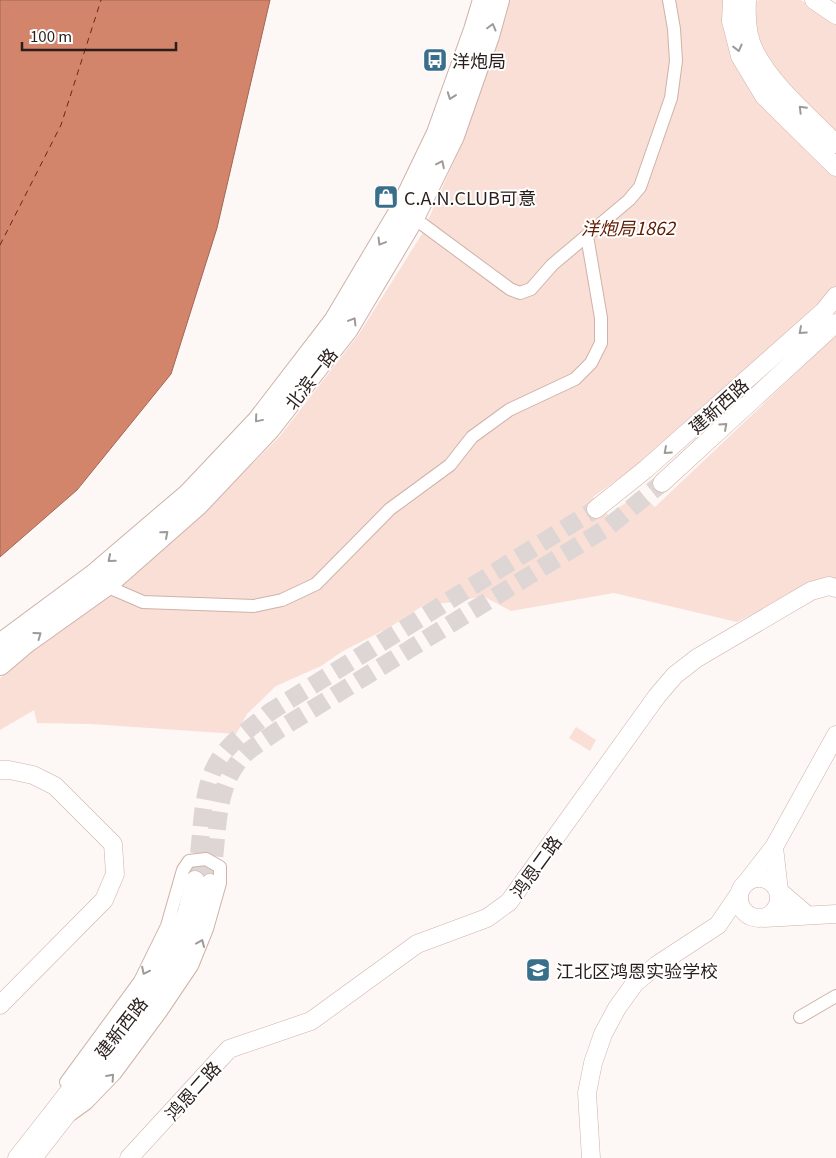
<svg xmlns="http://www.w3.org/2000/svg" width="836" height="1158" viewBox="0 0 836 1158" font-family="Georgia,'Noto Sans SC',serif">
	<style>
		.green { fill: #f9dfd6 }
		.water { fill: #d3856c; stroke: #a06654 }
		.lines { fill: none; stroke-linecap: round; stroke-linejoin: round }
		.ferry { stroke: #6d260d; stroke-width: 1; stroke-dasharray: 6 5; stroke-linecap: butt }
		.secondary-tunnel { stroke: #ddd6d4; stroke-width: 18; stroke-dasharray: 18 9; stroke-linecap: butt }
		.street-casing { stroke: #cfb2a8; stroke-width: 14 }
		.secondary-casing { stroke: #cfb2a8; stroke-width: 19 }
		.primary-casing { stroke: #cfb2a8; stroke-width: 22 }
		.street { stroke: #fff; stroke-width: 12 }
		.secondary { stroke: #fff; stroke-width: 18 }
		.primary { stroke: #fff; stroke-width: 20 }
		.oneway { stroke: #9f9a98 }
		.labels { text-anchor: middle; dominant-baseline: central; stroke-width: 4; stroke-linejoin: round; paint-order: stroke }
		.poi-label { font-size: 18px; fill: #291e1b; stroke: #fff; text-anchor: start }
		.park-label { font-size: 18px; font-style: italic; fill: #611b01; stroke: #fff }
		.street-label { font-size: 18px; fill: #291e1b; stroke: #fff }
	</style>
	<rect width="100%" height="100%" fill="#fdf7f5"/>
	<path class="green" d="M509,0H724L734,59L836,173V289L643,461L593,497L608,515L640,493L655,507L836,335V580L804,587L737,622L614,593L511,611L483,596L455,602L424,605L390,627L343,651L321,666L276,686L247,714L236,734L91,724L37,723L34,710L0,730V678L31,651L100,600L204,513L280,436L359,334L422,234L463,140L499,38Z
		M759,0H801L836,24V135L779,77L761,49L753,23L755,2Z
		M576,727L596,740L590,751L569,738Z"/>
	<path class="water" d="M0,0H270L217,228L171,374L77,490L0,557Z"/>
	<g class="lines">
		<path class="ferry" d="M0,245L61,125L101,0"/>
		<path class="secondary-tunnel" d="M195,880C203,845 199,794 217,763C229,742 252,727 270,712L596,509
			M210,883C220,841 211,788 245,754C255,745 269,737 280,729L608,527L662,483"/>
		<defs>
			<path id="street" d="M414,218L510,289L520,293L531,289L552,265L629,200L640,187L671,98L676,61L674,29L669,0
				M106,586L143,602L254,606L282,600L316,584L390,509L450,465L472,437L509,410L575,379L591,363L601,343V318L587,236
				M800,1017L836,996
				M66,1082L140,981L167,926L183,870L189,861L206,859L220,867V883L207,929L192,966L161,1012L115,1074L87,1103L72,1114"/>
			<path id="secondary" d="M732,0L731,21L740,56L764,96L836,167
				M747,0C746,17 747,37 755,52C774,88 808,115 836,144
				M814,0L836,15
				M662,483L836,323
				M596,509L646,469L824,311L836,296
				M0,770H9L33,775L55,786L113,844L115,874L104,900L0,1005
				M774,847L779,891L807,915
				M739 898a20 20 0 1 1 40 0a20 20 0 1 1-40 0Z
				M746,883L774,847L836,735
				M764,918L836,914
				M17,1158L146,993L170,952L187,912L195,880
				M33,1158L157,999L182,958L201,916L210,883
				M129,1158L229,1049L311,1021L417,944L487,918L509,902L657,696L675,675L697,658L811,591L829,586L836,588
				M591,1158L587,1093L593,1063L603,1034L617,1008L635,983L657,965L718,925L739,894"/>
			<path id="primary" d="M0,644L93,575L188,494L258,420L334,321L400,210L437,133L474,30L483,0
				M0,665L26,643L106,586L198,505L269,430L348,329L414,218L454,136L489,36L499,0"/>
		</defs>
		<use href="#street" class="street-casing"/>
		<use href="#secondary" class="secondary-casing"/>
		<use href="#primary" class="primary-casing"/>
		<use href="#street" class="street"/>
		<use href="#secondary" class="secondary"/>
		<use href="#primary" class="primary"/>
	</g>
	<defs><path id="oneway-chevron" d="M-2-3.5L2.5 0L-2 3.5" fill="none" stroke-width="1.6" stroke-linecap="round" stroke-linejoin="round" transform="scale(1.25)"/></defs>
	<g class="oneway">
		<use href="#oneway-chevron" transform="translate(492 27) rotate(-75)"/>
		<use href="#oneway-chevron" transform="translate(738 48) rotate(76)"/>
		<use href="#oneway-chevron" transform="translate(451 96) rotate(110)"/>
		<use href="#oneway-chevron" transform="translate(802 109) rotate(-135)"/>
		<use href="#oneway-chevron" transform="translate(441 164) rotate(-64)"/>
		<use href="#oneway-chevron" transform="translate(381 242) rotate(121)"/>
		<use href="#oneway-chevron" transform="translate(353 321) rotate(-59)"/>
		<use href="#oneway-chevron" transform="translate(802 331) rotate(138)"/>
		<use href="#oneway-chevron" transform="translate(258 419) rotate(130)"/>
		<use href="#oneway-chevron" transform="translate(724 426) rotate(-42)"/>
		<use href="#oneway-chevron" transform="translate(667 451) rotate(138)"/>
		<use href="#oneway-chevron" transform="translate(165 534) rotate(-41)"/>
		<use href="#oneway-chevron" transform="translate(111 559) rotate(140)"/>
		<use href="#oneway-chevron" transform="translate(38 635) rotate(-36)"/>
		<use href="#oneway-chevron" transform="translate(201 943) rotate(-67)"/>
		<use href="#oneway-chevron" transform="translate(145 971) rotate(116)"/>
		<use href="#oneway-chevron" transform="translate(111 1077) rotate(-48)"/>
	</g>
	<defs>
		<symbol id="bus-square" viewBox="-11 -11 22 22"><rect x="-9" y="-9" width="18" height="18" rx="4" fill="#396f8b" stroke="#fff"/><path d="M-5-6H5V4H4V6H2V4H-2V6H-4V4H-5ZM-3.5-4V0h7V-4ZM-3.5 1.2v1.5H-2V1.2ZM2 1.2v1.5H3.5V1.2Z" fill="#fff"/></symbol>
		<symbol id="shop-square" viewBox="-11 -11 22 22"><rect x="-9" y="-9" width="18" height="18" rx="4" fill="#396f8b" stroke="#fff"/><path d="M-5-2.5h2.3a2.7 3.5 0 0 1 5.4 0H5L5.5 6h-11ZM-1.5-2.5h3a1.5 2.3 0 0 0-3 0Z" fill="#fff"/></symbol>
		<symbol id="school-square" viewBox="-11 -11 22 22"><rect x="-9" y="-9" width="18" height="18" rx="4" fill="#396f8b" stroke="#fff"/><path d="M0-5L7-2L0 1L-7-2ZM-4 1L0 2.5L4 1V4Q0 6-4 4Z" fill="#fff"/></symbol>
	</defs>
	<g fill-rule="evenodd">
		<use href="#bus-square" x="421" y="46" width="28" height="28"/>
		<use href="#shop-square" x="372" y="183" width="28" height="28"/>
		<use href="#school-square" x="524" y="956" width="28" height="28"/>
	</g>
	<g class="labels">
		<g class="poi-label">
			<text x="452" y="60">洋炮局</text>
			<text x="404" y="197">C.A.N.CLUB可意</text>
			<text x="556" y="970">江北区鸿恩实验学校</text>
		</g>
		<g class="park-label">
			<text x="628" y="227">洋炮局1862</text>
		</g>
		<g class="street-label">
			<text transform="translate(310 378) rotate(-52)">北滨一路</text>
			<text transform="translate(718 405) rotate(-42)">建新西路</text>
			<text transform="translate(535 866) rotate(-54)">鸿恩二路</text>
			<text transform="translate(120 1027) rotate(-52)">建新西路</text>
			<text transform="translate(192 1090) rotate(-48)">鸿恩二路</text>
		</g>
	</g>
	<path d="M22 42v8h154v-8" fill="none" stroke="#291e1b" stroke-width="2.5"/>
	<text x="30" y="42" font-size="15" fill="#291e1b" stroke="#ffffff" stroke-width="4" paint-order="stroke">100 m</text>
</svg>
